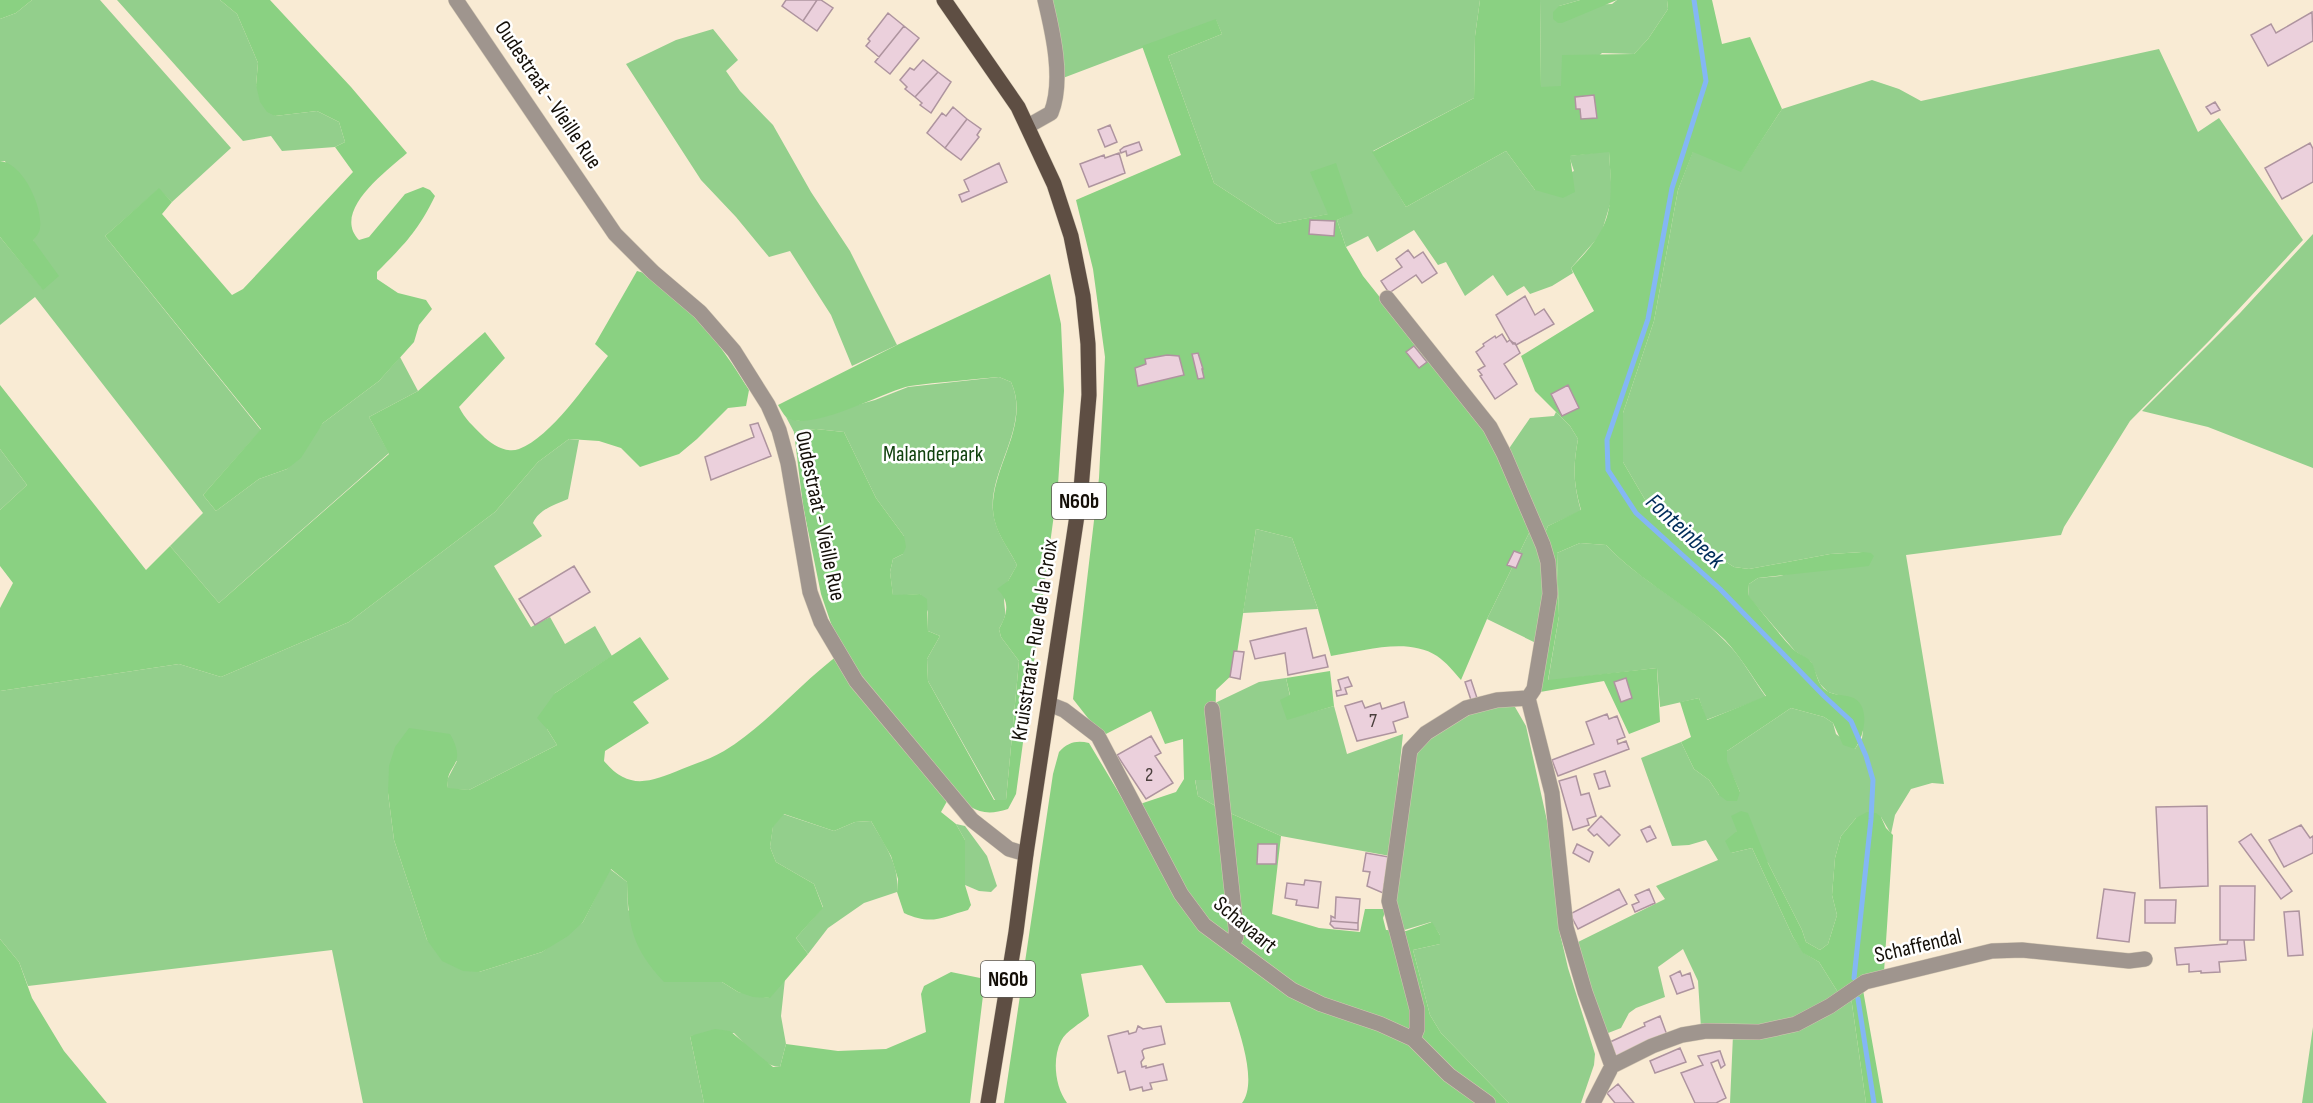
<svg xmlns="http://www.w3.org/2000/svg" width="2313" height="1103" viewBox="0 0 2313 1103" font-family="'Sofia Sans Condensed',sans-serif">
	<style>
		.green { fill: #93cf8c }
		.forest { fill: #8ad182 }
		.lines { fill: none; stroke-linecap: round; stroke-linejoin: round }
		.stream { stroke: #84b7f4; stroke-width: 5 }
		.building { fill: #ebd0dc; stroke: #ae949f; stroke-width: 1.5 }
		.minor-casing { stroke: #d4c8b3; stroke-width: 16 }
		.primary-casing { stroke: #d4c8b3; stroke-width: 16 }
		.minor { stroke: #9f958e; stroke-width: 15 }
		.primary { stroke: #5e4e43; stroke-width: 15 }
		.labels { text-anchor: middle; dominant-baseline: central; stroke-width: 5; stroke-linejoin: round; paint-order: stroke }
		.number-label { font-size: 20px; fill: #4a3f3d }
		.shield { fill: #fff; stroke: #5a5752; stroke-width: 1.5 }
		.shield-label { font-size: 21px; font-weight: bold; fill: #140f08 }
		.street-label { font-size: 22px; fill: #140f08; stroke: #fff }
		.park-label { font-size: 22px; fill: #11420e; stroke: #fff }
		.water-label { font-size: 24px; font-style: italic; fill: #002c5a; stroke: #fff }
	</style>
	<rect width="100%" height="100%" fill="#f9ebd4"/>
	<path class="green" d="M32,0H100L231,148L172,202L159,189L105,236L261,430L203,495L216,511L259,479L287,469L323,423L379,381L400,357L418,391L369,417L389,453L219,603L170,546L203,513L35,297L0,325V237L43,289L33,240L5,161H0V19L16,13Z
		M117,0H220L237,14L258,63L256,85L275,116L317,111L339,122L345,142L335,147L282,151L271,136L243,141Z
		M1050,0H1480L1475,36L1474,98L1373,151L1406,207L1506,151L1535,190L1574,171L1569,156L1609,151L1612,198L1601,234L1571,268L1573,273L1552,286L1530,294L1524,286L1507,296L1493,275L1465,296L1446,262L1438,265L1414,230L1377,252L1368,236L1346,247L1337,220L1353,212L1329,214L1277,224L1214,183L1168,56L1222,34L1216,20L1063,78Z
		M1540,0H1580L1559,6L1612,4L1617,0H1667L1668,9L1648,39L1634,54L1602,53L1561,87H1541Z
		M713,29L738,60L726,71L740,91L773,125L811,192L850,251L897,345L852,366L831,315L790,251L769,257L736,217L701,180L626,64L676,40Z
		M2159,49L2198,132L2219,118L2303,240L2210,340L2130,421L2064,527L2061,535L1906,555L1944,784L1932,783L1911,789L1895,815L1891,834L1881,817L1856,818L1841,836L1835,858L1832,895L1837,915L1828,944L1820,950L1806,942L1802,930L1768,863L1737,831L1731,853L1752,848L1793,937L1804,953L1819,962L1839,994L1791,1020L1768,1027L1701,1028L1698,981L1683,949L1658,967L1665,997L1636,1008L1629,1013L1621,1028L1603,1035L1576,943L1665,899L1656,886L1718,860L1706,840L1689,845L1672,846L1641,758L1681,742L1694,769L1709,780L1719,795L1740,792L1726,761L1727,751L1791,708L1824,717L1833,723L1836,734L1855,749L1862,738L1863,731L1838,695L1828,692L1820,684L1811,662L1795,651L1748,596L1749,584L1758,578L1780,576L1863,552L1830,554L1749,569L1734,567L1684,535L1647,503L1623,462V413L1654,321L1678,190L1693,151L1741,171L1782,109L1872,80L1899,89L1921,101Z
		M2313,234V468L2208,427L2142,411L2240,313Z
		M999,377L1011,382C1031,425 989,469 993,511C995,532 1008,547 1017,565C1012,575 1004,585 1004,596C1004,614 1009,611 999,629L1001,637L1019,661L1006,800H995L928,681L927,659L940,636L928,631V612L920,594L893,596L890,572L893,559L903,554L904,536L876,498L844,432L816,429L794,432L786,417L799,421L875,400L908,387Z
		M1556,412L1570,426L1578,439C1573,468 1573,481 1581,511L1548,526L1545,533L1508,450L1530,418L1554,416Z
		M569,439L579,440L568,499C555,505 539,509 533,523L542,536L494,566L531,627L550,617L565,644L595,626L612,656L555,693L547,729L557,745L469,790L448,789L447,780L457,761L388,793L394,840L427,940L479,972L542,952L583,922L610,869L627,882L628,910L701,982H722L738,992L769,998L785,979L781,1016L786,1044L780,1067C763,1067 746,1045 734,1033L690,1036L704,1103H363L332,950L28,986L19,962L0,939V691L179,664L221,677L349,622L495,512L538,462Z
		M0,449L27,485L0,510Z
		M1532,527L1546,569L1538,644L1487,619Z
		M1256,529L1292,538L1318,609L1243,613Z
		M1580,543L1606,545C1641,582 1689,604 1725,641C1741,656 1753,679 1766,697L1706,720L1699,698L1660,707L1657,668L1548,681L1559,616L1557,553Z
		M1286,678L1290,696L1287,719L1334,706L1347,754L1403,734L1390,856L1281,836L1219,808L1198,796L1195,779L1211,780L1215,703L1259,682Z
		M1506,703L1515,707L1526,726L1548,825L1559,929L1568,968L1595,1054L1594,1065L1581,1103H1509L1441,1033L1430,1015L1413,950L1440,944V935L1431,922L1401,931L1395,910L1415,750L1466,713Z
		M783,814L834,831L855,822L871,821C884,844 900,864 897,892L864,903L828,928L808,954L796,938L823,907L814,884L776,862L770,847L773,826Z
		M956,824L965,826L987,856L997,886L991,892L979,891L965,885V840Z
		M1851,997L1866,1103H1730L1733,1035L1760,1036Z
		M2313,1027V1103H2302Z"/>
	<path class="forest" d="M0,0H32L16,13L0,19Z
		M220,0H270L351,87L407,153C387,171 331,211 359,240L369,237L405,194L423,187L430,190L435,196C418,231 404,245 377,272V279L398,293L426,300L432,309L419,325L414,342L379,381L323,423L301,458L287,469L259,479L216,511L203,495L261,429L105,236L159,188L172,202L162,214L232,295L243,289L353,172L335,147L345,142L339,122L317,111L275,116L267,112L260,102L256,85L258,63L237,14Z
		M1480,0H1540L1541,87L1561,86L1562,55L1634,54L1648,39L1668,9L1667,0H1712L1722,44L1750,37L1782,109L1741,172L1693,152L1678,190L1654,321L1623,413V462L1647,503L1684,535L1734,567L1749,569L1830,554L1863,552L1871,553L1874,556L1869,566L1758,578L1749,584L1748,595C1763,613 1777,632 1793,649C1798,654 1808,657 1812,663C1817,673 1817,685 1827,691C1838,698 1854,692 1861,705C1868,718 1863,737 1855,749L1843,745L1833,723L1824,717L1791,708L1727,751V761L1740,792L1737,801H1727L1719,795L1709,780L1694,769L1681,742L1691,737L1680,702L1699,698L1707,720L1766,696C1753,678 1740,656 1725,640C1688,605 1641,582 1606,545L1580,543L1557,553L1559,616L1548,680L1657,668L1660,722L1629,734L1604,681L1540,692L1545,533L1548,526L1581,510C1573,481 1573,468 1578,439L1570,426L1535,391L1521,356L1594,311L1571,268C1613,226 1613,209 1609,152L1570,156L1575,192L1563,198L1535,190L1506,151L1406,207L1372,152L1474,98L1475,36Z
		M1580,0H1617L1562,23H1558L1553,19V12L1559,6Z
		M1216,19L1222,34L1168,56L1214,183L1277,224L1328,214L1310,172L1336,163L1353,213L1337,220L1346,247L1363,276L1483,427L1532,527L1487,619L1461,680C1454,672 1446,662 1437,656C1407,637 1365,651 1331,656L1318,609L1292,538L1256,529L1234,673L1216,690L1214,768L1211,780H1195L1198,796L1219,808L1281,836L1272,914L1319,928L1360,932L1365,909H1386L1383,918L1386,930L1406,931L1432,922L1440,935V944L1413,950L1430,1015L1441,1033L1509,1103H1242C1259,1081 1237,1026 1230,1002L1166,1003L1142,965L1081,974L1089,1016C1081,1023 1066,1031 1061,1041C1052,1059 1055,1087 1067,1103H1004L1053,774L1059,752C1068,742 1077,740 1089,743L1128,808L1176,792L1184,779L1183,739L1165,744L1151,711L1102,736L1073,699L1099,478L1105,357L1093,269L1076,200L1181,155L1142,46Z
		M0,161C23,163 43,207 40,228C40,232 36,237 33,240L59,276L43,290L0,237Z
		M637,271C652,274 660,283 671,293C704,322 726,353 749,390L746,406L728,408L697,439L679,454L640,467L621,448L599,441L569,439L538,462L495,512L349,622L221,677L179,664L0,691V608L13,583L0,566V510L27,485L0,449V385L146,570L170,546L219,603L389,454L369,417L418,391L485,332L505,358L459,407C465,419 473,426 482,435C491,444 506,454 519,449C551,437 587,383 608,356L595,344Z
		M1050,274L1061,324L1064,391L1058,485L1016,794L1008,809C981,818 972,808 951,794L941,812L956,824L965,840V885L971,905L968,910C942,917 932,926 904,913L897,892L898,879L891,856L871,821L855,822L834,831L784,814L773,827L770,847L776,862L814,884L823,908L796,938L808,954L770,998L753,997L738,992L722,982H664C633,949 628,927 627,882L611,869L583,922L568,936L542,952L479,972L463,971L442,961L427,940L394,840L388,793L389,766L395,747L409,728L450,734C469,767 444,764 448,788L469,790L557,745L547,729L537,718L555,693L640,637L669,679L633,702L649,723L605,751L604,761C629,791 650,782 682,769C696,763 711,759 724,751C768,724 800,683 841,653L821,594L803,506L794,432L816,429L844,432L876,498L904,536L906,547L903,554L893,559L890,572L893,595L920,594L927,599L928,631L940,636L927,659L928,681L994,800H1006L1019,661L1001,637L999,629C1007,614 1011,602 997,589L1008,581L1017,565C1008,547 994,531 993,510C991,467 1031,425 1011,382L999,377C969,380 939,382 910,386C884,391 809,434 786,417C783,414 780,408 778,405L897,345Z
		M1330,671L1334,706L1287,720L1280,700L1290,695L1286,678Z
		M1741,811L1748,813L1768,863L1802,930L1806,942L1820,950L1828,944L1837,915L1832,895L1835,858L1841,836L1856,818L1867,812L1876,813L1881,817L1886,828L1893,835L1884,972L1839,994L1819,962L1803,953L1793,937L1752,848L1731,853L1725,841L1737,831L1731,816Z
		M0,939L19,962L32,998L64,1051L107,1103H0Z
		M951,972L985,979L970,1103H704L690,1036L715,1029L730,1031L773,1067H780L786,1044L838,1051L886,1049L926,1032L921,994L924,986Z
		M1863,990L1883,1103H1866L1851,997Z"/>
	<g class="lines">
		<path class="stream" d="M1694,0L1706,81L1672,188L1648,319L1607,440L1608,470L1636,513L1720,589L1824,696L1851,721L1866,756L1873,780L1871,819L1854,978
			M1858,999L1874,1103"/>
	</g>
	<path class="building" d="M786,0H817L803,21L782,6Z
		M817,0H821L833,8L817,31L803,21Z
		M2312,12L2313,41L2268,66L2251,35L2271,24L2276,33Z
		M888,13L904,26L879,57L866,46L870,41L868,39Z
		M904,26L919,38L890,74L875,62Z
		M923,60L938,72L915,97L905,89L907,87L900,80L910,68L914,70Z
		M938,72L951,82L931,113L920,105L922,103L915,97Z
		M1594,95L1597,118L1581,119L1580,109H1576L1575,97Z
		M2215,102L2220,110L2211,114L2206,107Z
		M953,107L967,119L945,148L927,133L942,113L946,116Z
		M967,119L981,129L977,135L979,137L961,160L945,148Z
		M1110,125L1117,142L1105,147L1098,130Z
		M1139,142L1142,150L1127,156L1126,151L1121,153L1120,150L1124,147Z
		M2310,143L2313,149V182L2282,199L2265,168Z
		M1119,153L1125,173L1089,187L1080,164L1104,155L1105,158Z
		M999,163L1007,182L962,202L959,195L969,191L964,180Z
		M1310,220L1335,221L1334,236L1309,234Z
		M1408,250L1414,258L1423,252L1437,273L1422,283L1416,275L1389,293L1381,281L1402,267L1396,259Z
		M1525,296L1535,315L1544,309L1554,324L1516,345L1510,340L1496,315Z
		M1502,334L1507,342L1510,340L1513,344L1515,343L1520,353L1504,364L1517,384L1495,399L1480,376L1482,375L1478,370L1485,366L1476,352L1484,346L1483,344L1495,336L1496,338Z
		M1414,346L1427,362L1419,368L1406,352Z
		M1198,353L1203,369H1202L1204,378L1198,379L1192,354Z
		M1167,355L1179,356L1184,375L1138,386L1135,368L1146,364L1145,359Z
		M1568,385L1579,408L1562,416L1551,394Z
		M758,423L771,456L711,480L705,457L754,437L750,425Z
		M1514,551L1522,554L1516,568L1507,565Z
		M574,566L590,592L535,625L519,599Z
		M1306,628L1313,658L1325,655L1328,667L1288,675L1285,653L1255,659L1250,641Z
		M1234,651L1244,652L1240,679L1230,677Z
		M1348,677L1352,686L1345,688L1347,694L1337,696L1336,691L1341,690L1338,680Z
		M1626,678L1632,698L1621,702L1614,682Z
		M1471,680L1477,698L1471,700L1465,682Z
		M1362,701L1365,708L1380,703L1382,709L1404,702L1408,717L1393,722L1396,732L1357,741L1345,706Z
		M1607,714L1609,719L1617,716L1625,737L1617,740L1618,744L1626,741L1629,749L1558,776L1552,760L1594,744L1586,722Z
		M1151,736L1161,753L1155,756L1173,783L1146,799L1117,755Z
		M1605,771L1610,786L1599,789L1594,774Z
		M1576,776L1581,795L1589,793L1596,816L1587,819L1589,825L1573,830L1559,781Z
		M2207,806L2208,886L2160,888L2156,807Z
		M1601,816L1620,835L1609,846L1597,834L1594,836L1588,830Z
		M2301,825L2310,838L2313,836V853L2284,867L2269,840Z
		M1650,826L1656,838L1647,842L1641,830Z
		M2251,834L2292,891L2281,899L2239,842Z
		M1258,844H1277L1276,864H1257Z
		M1577,844L1593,852L1589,862L1573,853Z
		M1366,853L1389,857L1383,893L1367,886L1370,872L1363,871Z
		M1305,880L1321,882L1318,908L1296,905L1297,900L1285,898L1287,883L1304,885Z
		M2220,886H2255L2254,940H2220Z
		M1619,889L1627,904L1578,929L1570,914Z
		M1649,889L1655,903L1635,912L1632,905L1639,902L1635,895Z
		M2104,889L2135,893L2129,942L2097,938Z
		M1336,897L1360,899L1358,923L1331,921V916L1335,918Z
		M2145,900H2176L2175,923H2145Z
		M2299,911L2303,955L2288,956L2284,912Z
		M1331,921L1358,923V930L1334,928L1330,924Z
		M2228,940H2244L2246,960L2219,962L2220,972L2201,973V971L2189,972V964L2177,965L2175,948L2227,944Z
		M1680,971L1682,976L1690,973L1694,988L1677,994L1670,976Z
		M1660,1016L1667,1035L1616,1057L1610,1042L1645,1026L1644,1023Z
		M1138,1026L1143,1029L1161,1026L1165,1044L1144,1049L1142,1051L1144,1058L1141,1062L1142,1067L1146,1066V1068L1163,1064L1167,1080L1150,1083L1152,1089L1143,1091L1142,1087L1130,1090L1125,1071L1118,1073L1108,1036L1128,1031L1129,1034L1136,1032Z
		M1680,1048L1686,1062L1655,1073L1650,1061Z
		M1720,1051L1725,1065L1721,1068L1718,1060L1711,1063L1726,1098L1716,1103H1695L1681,1073L1703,1065L1698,1056Z
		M1618,1084L1634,1103H1615L1607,1093Z"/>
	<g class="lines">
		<defs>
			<path id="minor" d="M456,0L615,234L653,272L700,312L734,351L768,405L779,430L788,463L810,592L821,622L856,681L972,820L1009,849L1026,854
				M1028,126L1051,113C1064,81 1053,33 1045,0
				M1387,298L1490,427L1504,454L1543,545L1548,562L1550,594L1534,689L1528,698L1552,793L1566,927L1585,992L1612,1066
				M1049,704L1064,710L1098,736L1181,894L1204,925L1292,990L1321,1004L1380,1024L1413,1039L1449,1075L1488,1103
				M1212,709L1236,928V937L1231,945
				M1413,1039L1417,1029V1009L1389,901L1410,750L1426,733L1466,708L1497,700L1528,698
				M1612,1066L1652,1046L1682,1035L1706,1031L1759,1032L1796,1024L1830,1006L1865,982L1992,951L2022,950L2129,961L2145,959
				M1593,1103L1612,1066"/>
			<path id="primary" d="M944,0L1018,107L1054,184L1071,236L1083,296L1088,344L1089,395L1081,489L1026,854L1016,932L988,1103"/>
		</defs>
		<use href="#minor" class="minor-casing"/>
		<use href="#primary" class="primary-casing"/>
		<use href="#minor" class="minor"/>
		<use href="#primary" class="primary"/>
	</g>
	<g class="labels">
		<g class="number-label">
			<text x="1373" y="721">7</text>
			<text x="1149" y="775">2</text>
		</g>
		<g class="shield">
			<rect x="1052" y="483" width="54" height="36" rx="4.5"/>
			<rect x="981" y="961" width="54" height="36" rx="4.5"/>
		</g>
		<g class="shield-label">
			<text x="1079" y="501">N60b</text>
			<text x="1008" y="979">N60b</text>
		</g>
		<g class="street-label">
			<text transform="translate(548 95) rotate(56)">Oudestraat - Vieille Rue</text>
			<text transform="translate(820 516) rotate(78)">Oudestraat - Vieille Rue</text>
			<text transform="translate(1035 640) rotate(-81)">Kruisstraat - Rue de la Croix</text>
			<text transform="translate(1245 925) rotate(40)">Schavaart</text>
			<text transform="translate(1918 946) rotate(-13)">Schaffendal</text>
		</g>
		<g class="park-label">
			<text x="933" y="454">Malanderpark</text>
		</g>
		<g class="water-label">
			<text transform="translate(1685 531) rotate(43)">Fonteinbeek</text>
		</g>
	</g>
</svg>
